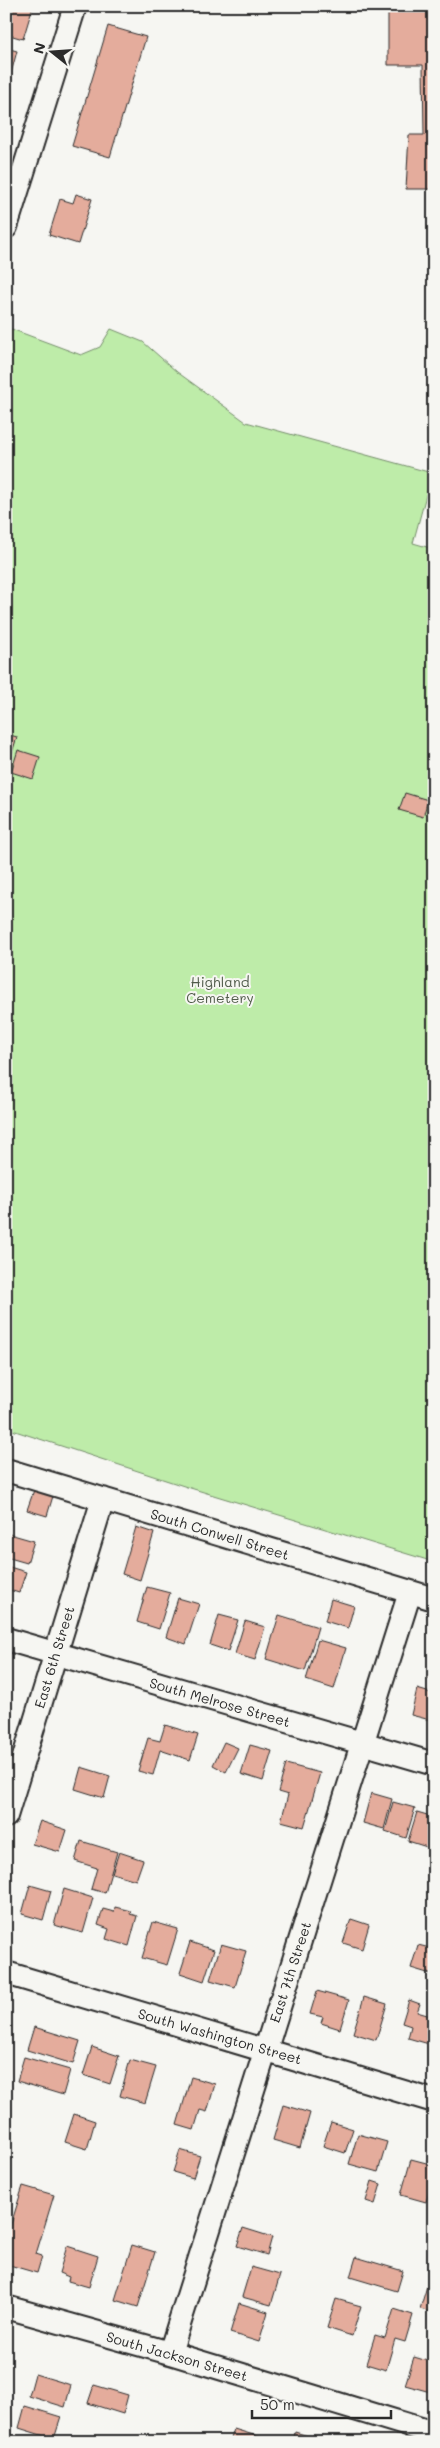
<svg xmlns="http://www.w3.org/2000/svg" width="440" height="2448" viewBox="0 0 440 2448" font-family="Mali,sans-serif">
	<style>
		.green { fill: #beeca9; stroke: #748c6a }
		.building { fill: #e4ac9c; stroke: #2b2b2b }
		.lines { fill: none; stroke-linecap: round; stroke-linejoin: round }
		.minor-casing { stroke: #2b2b2b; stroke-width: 26 }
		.minor { stroke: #f6f6f2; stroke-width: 22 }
		.labels { text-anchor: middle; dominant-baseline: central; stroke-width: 4; stroke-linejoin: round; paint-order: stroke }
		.park-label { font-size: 14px; fill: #505b4a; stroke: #f6f6f2 }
		.street-label { font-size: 14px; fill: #2b2b2b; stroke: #f6f6f2 }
	</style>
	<rect width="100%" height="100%" fill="#f6f6f2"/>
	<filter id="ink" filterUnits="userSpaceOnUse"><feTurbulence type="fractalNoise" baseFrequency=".02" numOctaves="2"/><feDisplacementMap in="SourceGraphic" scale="10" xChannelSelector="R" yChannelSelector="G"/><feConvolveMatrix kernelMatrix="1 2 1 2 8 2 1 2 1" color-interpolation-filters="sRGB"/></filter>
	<g filter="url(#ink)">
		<path class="green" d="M6,327L81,355L100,347L111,329L143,342L177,372L246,422L432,473L413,543L434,549V1562L187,1487L6,1428Z"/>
		<path class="building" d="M6,6H33L23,39L6,34Z
			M388,6H434V189H406L409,135H424L423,65H388Z
			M108,26L146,37L110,157L72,146Z
			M6,48L17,51L10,77L6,76Z
			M76,194L92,199L78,244L49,235L60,199L73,203Z
			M6,734L17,737L6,771Z
			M18,750L40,757L33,779L11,772Z
			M405,793L428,800L423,817L399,810Z
			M34,1490L53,1496L47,1516L27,1510Z
			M136,1527L154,1533L140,1580L122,1574Z
			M6,1533L34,1541L27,1563L6,1557Z
			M6,1566L26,1572L19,1593L6,1589Z
			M147,1587L170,1593L159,1629L137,1622Z
			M178,1598L199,1604L186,1644L166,1637Z
			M331,1599L354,1606L348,1628L325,1621Z
			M219,1615L238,1620L228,1651L210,1645Z
			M279,1615L318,1627L305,1671L266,1659Z
			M245,1621L265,1627L255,1660L235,1654Z
			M318,1640L346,1648L334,1689L306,1680Z
			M434,1662V1681L428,1679Z
			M417,1689L434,1694V1721L411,1715Z
			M165,1725L198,1735L190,1760L160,1750L153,1775L138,1771L148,1738L160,1741Z
			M224,1742L238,1748L226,1772L213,1765Z
			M250,1745L272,1751L263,1781L241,1774Z
			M286,1764L320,1773L304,1827L281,1821L288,1795L278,1792Z
			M81,1767L110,1776L104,1798L75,1789Z
			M371,1793L392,1799L384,1829L363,1823Z
			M393,1802L415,1808L406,1838L385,1831Z
			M417,1812L434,1817V1833L430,1848L408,1841Z
			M40,1821L67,1830L60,1852L32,1844Z
			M81,1841L117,1852L105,1893L91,1889L97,1868L75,1861Z
			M119,1852L143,1860L136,1880L112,1873Z
			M30,1885L51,1891L43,1920L22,1914Z
			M64,1889L93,1898L83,1933L54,1925Z
			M115,1907L131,1911L130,1914L137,1916L129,1946L106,1939L109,1929L98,1925L103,1909L114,1912Z
			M351,1919L369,1925L362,1949L343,1943Z
			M153,1922L178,1929L167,1965L142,1958Z
			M190,1942L214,1950L204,1981L180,1973Z
			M221,1944L246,1951L235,1987L210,1980Z
			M418,1945L434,1949V1975L411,1968Z
			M317,1991L349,2000L340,2029L321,2023L323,2017L310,2014Z
			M364,1997L387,2004L376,2040L353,2033Z
			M409,2000L420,2004L417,2012L434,2017V2028L429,2044L408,2038L411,2026L402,2023Z
			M6,2021L11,2022L6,2038Z
			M34,2027L80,2041L73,2064L27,2050Z
			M92,2047L119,2056L110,2084L83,2075Z
			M24,2057L70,2070L63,2095L17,2081Z
			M130,2060L156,2067L145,2103L120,2096Z
			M191,2077L215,2084L207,2112L200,2110L194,2130L177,2125Z
			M283,2105L310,2113L300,2148L273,2140Z
			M74,2114L95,2121L87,2149L65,2142Z
			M331,2122L353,2129L345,2153L323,2146Z
			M358,2134L387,2142L378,2172L349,2164Z
			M180,2150L200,2156L193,2178L173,2172Z
			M411,2159L434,2165V2176L426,2202L401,2195Z
			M372,2181L381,2184L375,2204L366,2201Z
			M23,2186L54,2195L36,2254L42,2256L37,2273L6,2264V2240Z
			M243,2228L272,2237L267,2255L237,2246Z
			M132,2245L155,2252L138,2307L115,2300Z
			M67,2246L98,2256L89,2287L68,2281L69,2277L59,2273Z
			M356,2257L403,2271L397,2291L350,2277Z
			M251,2267L280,2275L271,2305L242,2297Z
			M428,2283L434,2285V2313L420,2309Z
			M336,2299L361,2306L352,2336L327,2328Z
			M239,2303L268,2312L259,2342L230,2333Z
			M394,2309L413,2315L405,2342L395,2339L386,2370L366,2364L375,2335L385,2338Z
			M414,2357L434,2363V2393L405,2385Z
			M35,2374L71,2385L65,2407L29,2396Z
			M94,2385L128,2395L123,2414L88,2403Z
			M25,2406L61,2417L54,2439L19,2428Z
			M234,2429L273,2441V2442H230Z
			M295,2432L318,2439L317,2442H293Z"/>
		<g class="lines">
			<defs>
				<path id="minor" d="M6,227L75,6
					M6,1470L434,1599
					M6,1639L434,1764
					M6,1816L103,1499
					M6,1973L434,2101
					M6,2307L170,2353L434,2433
					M170,2353L410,1592"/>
			</defs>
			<use href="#minor" class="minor-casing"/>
			<use href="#minor" class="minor"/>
		</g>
	</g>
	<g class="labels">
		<g class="park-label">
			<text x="220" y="981">Highland<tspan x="220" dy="16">Cemetery</tspan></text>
		</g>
		<g class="street-label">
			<text transform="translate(220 1534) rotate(17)">South Conwell Street</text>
			<text transform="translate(54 1657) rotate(-73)">East 6th Street</text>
			<text transform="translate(220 1702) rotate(16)">South Melrose Street</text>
			<text transform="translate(290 1972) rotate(-72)">East 7th Street</text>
			<text transform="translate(220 2036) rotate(16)">South Washington Street</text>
			<text transform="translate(177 2356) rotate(16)">South Jackson Street</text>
		</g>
	</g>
	<rect width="440" height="2448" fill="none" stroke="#f6f6f2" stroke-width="25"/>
	<rect x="12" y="12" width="415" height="2423" fill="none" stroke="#2b2b2b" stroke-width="2" filter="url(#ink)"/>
	<g transform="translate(52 52) rotate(287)" stroke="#f6f6f2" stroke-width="4" paint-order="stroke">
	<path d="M0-4L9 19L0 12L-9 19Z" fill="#2b2b2b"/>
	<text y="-8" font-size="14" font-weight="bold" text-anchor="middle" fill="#2b2b2b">N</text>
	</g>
	<path d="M252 2410v8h139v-8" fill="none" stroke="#2b2b2b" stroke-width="2.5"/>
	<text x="260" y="2410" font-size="15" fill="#2b2b2b" stroke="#f6f6f2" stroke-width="4" paint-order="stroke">50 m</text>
</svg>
